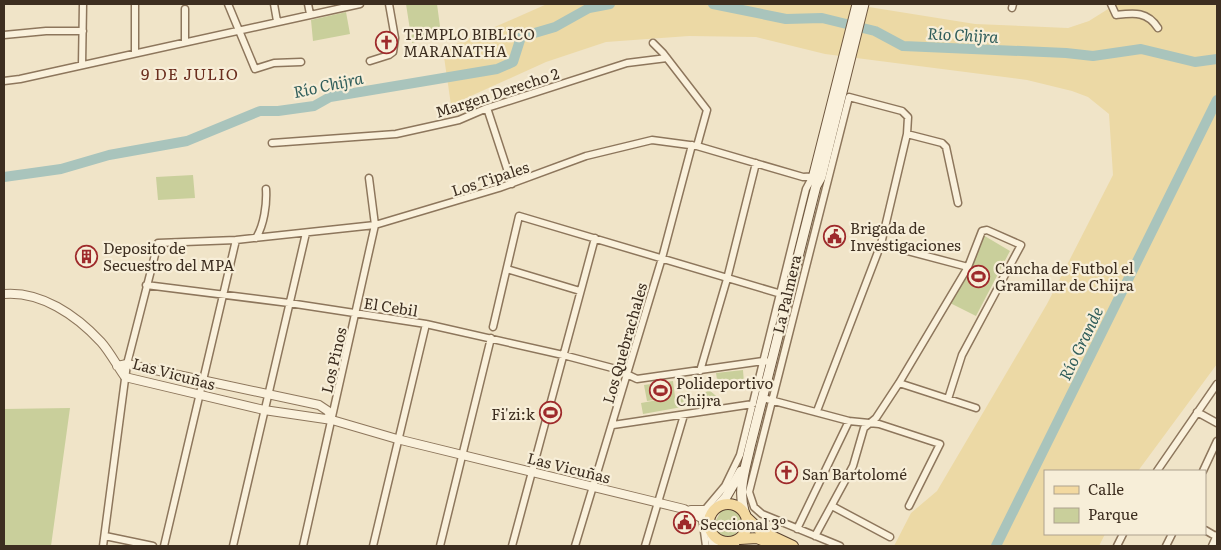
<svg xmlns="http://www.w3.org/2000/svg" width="1221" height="550" viewBox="0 0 1221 550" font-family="Literata,serif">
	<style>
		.green { fill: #c9cf9b }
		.sand { fill: #ecd9a5 }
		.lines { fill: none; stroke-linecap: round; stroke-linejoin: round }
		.stream { stroke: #6f938a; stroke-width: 2 }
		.river { stroke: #a9c4bc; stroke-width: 10 }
		.minor-casing { stroke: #8d765c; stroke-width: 9 }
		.tertiary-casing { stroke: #8d765c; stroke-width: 10 }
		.secondary-casing { stroke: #6f573f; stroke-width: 11 }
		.primary-casing { stroke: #5b4430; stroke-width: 12 }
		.minor { stroke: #faf1dc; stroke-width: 6 }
		.tertiary { stroke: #faf1dc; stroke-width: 8 }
		.secondary { stroke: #faf1dc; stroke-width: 9 }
		.primary { stroke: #f3d9a0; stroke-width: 10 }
		.labels { text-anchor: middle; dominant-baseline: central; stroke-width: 4.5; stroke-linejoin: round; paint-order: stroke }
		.poi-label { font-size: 15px; fill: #3d2e20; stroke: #f7eed8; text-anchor: start }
		.street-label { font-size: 15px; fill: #3d2e20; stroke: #f7eed8 }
		.water-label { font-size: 16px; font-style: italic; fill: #2f5d5a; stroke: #f7eed8 }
		.neighbourhood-label { font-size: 16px; letter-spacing: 1px; fill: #6b2e1e; stroke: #f7eed8 }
	</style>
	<rect width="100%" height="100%" fill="#f0e4c8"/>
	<path class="green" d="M406,4H437L441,34L412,43Z
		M346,12L350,34L313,41L311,20Z
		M193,175L195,198L158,200L156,177Z
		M983,235L1010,251L976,316L948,302Z
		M743,370L744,383L718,386L716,373Z
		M673,381L675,397L647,401L644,385Z
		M709,390L721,400L643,414L641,403L686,395L697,398Z
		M70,408L51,546H4V409Z
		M729,507C746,509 741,527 734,536L725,539L717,532L715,522L721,511Z"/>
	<path class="sand" d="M547,4H850L975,24L1068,28L1089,21L1116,4H1217V364L1138,471H1045V534H1105L1099,546H894L911,513L937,491L1047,304L1113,175L1109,114L1088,97L1072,91L1027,80L825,54L756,37L689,36L606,42L546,62L451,105L443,50Z"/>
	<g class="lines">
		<path class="stream" d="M597,4L603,6"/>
		<path class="river" d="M713,4L786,19L822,18L875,31L903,46L1066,53L1093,56L1141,49L1195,62L1217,59
			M4,177L61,169L109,155L187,141L260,111H278L314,106L330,97L497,69L513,62L521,37L555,27L589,8L610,4
			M996,546L1217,100"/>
		<defs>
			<path id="minor" d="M228,4L255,69L274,63L301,62
				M274,4L277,21
				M308,4L310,14
				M1111,4L1116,15C1134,13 1147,11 1158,28
				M1012,8L1013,4
				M4,35L46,31H83
				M185,41V9
				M653,43L663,53L707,110L697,146
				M135,53V4
				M370,61L389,55L393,52L395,38L389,4
				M82,65L83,4
				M4,81L20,79L360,4
				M487,108L512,184
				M272,143L396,134L459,120L487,108L627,63L667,58
				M256,238C264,225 267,204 266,189
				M881,244L968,267
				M507,269L580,291
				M146,285L289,303L426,324L563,355L616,369L637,379L763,361L772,362
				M493,327L519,216L788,296
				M700,371L727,279L756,163
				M899,383L976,408
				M763,398L849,421L879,424L940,444L909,506
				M817,411L881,244L907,134
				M1197,412L1217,423
				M613,425L753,404
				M1157,471L1217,384
				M1203,471L1217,441
				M832,506L890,537
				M797,529L849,421
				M1205,530L1217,537
				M105,536L153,546
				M815,536L853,466L864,428L876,418L899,383L968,267L982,231L987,230L1021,245L962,355L948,399
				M103,546L127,364L158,243L236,240L375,225L499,188L586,156L652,140L697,146L803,177L818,176
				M164,546L236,240
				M233,546L306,233
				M303,546L375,225L369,178
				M373,546L426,324
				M440,546L491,338
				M512,546L595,238
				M575,546L662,258L692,145
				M645,546L684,415
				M706,546L702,517L704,511L725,486L740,455L806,189L814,174
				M840,546L762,514L754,507L749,492L849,97L902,111L908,117L907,134L942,143L946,147L958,203
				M1117,546L1123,534
				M1166,546L1172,534
				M1212,546L1217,535"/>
			<path id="tertiary" d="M4,294C41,291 76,315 101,342C110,352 117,366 125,377L264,410L332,420L397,439L684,509L709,522
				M117,366L127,364L319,405L328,411L332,420
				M691,510H713"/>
			<path id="secondary" d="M816,186L814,174L857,4
				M717,507L726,497L741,471
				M745,514C737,491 745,470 750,447L816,186L821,177L864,4
				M710,529L714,546
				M732,546L736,541"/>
			<path id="primary" d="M709 523a19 19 0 1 1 38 0a19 19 0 1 1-38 0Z
				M747,518L761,531L793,546
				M740,539L757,538L777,546"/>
		</defs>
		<use href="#minor" class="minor-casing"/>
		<use href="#tertiary" class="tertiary-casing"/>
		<use href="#secondary" class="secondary-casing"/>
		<use href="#primary" class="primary-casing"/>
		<use href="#minor" class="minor"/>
		<use href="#tertiary" class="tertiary"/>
		<use href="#secondary" class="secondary"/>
		<use href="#primary" class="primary"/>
	</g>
	<defs>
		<symbol id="church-ring" viewBox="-11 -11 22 22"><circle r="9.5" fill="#f7eed8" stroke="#9e2a2b" stroke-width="1.5"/><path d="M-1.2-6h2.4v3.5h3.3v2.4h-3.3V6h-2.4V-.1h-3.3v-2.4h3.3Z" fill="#9e2a2b"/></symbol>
		<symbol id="civic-ring" viewBox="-11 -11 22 22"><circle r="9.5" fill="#f7eed8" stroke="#9e2a2b" stroke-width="1.5"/><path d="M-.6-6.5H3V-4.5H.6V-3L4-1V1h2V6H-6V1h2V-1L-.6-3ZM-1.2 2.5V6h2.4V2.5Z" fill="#9e2a2b"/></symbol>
		<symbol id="building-ring" viewBox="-11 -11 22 22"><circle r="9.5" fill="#f7eed8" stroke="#9e2a2b" stroke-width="1.5"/><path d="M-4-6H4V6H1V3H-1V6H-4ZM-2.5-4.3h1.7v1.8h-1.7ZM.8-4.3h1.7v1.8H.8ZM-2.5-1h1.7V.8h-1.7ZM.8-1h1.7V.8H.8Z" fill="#9e2a2b"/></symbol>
		<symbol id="stadium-ring" viewBox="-11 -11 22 22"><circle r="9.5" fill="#f7eed8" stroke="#9e2a2b" stroke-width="1.5"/><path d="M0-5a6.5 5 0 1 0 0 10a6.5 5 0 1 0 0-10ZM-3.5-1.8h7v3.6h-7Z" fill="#9e2a2b"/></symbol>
	</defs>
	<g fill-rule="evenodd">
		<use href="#church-ring" x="374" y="30" width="25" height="25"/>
		<use href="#civic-ring" x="822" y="224" width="25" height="25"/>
		<use href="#building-ring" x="74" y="244" width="25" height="25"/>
		<use href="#stadium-ring" x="966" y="264" width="25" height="25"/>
		<use href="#stadium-ring" x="648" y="378" width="25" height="25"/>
		<use href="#stadium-ring" x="538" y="400" width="25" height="25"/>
		<use href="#church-ring" x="774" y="460" width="25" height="25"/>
		<use href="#civic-ring" x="672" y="510" width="25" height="25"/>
	</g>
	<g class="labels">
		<g class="poi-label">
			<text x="403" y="33">TEMPLO BIBLICO<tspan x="403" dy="17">MARANATHA</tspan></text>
			<text x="850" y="227">Brigada de<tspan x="850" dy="17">Investigaciones</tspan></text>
			<text x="103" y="247">Deposito de<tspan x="103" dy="17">Secuestro del MPA</tspan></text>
			<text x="995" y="267">Cancha de Futbol el<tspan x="995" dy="17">Gramillar de Chijra</tspan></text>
			<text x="676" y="382">Polideportivo<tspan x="676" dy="17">Chijra</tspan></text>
			<text x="535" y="413" text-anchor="end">Fi'zi:k</text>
			<text x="802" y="473">San Bartolomé</text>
			<text x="700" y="523">Seccional 3º</text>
		</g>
		<g class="street-label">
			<text transform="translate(497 92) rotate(-18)">Margen Derecho 2</text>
			<text transform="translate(490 178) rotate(-18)">Los Tipales</text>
			<text transform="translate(786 294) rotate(-77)">La Palmera</text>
			<text transform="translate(391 306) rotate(9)">El Cebil</text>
			<text transform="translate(624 343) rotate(-74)">Los Quebrachales</text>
			<text transform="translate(333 360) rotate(-77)">Los Pinos</text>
			<text transform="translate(174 373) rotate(15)">Las Vicuñas</text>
			<text transform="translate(569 467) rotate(14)">Las Vicuñas</text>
		</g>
		<g class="water-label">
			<text transform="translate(963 34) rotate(3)">Río Chijra</text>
			<text transform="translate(328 84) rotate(-12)">Río Chijra</text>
			<text transform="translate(1080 343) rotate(-64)">Río Grande</text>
		</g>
		<g class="neighbourhood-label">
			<text x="190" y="73">9 DE JULIO</text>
		</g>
	</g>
	<rect width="1221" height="550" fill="none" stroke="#3d2e20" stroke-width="10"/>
	<rect x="1044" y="470" width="162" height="65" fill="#f7eed8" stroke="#ada18e"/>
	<rect x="1054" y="486" width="25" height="8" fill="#f3d9a0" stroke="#ada18e"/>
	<text x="1088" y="495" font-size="15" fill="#3d2e20">Calle</text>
	<rect x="1054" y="508" width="25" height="15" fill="#c9cf9b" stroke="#ada18e"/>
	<text x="1088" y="520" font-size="15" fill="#3d2e20">Parque</text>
</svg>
